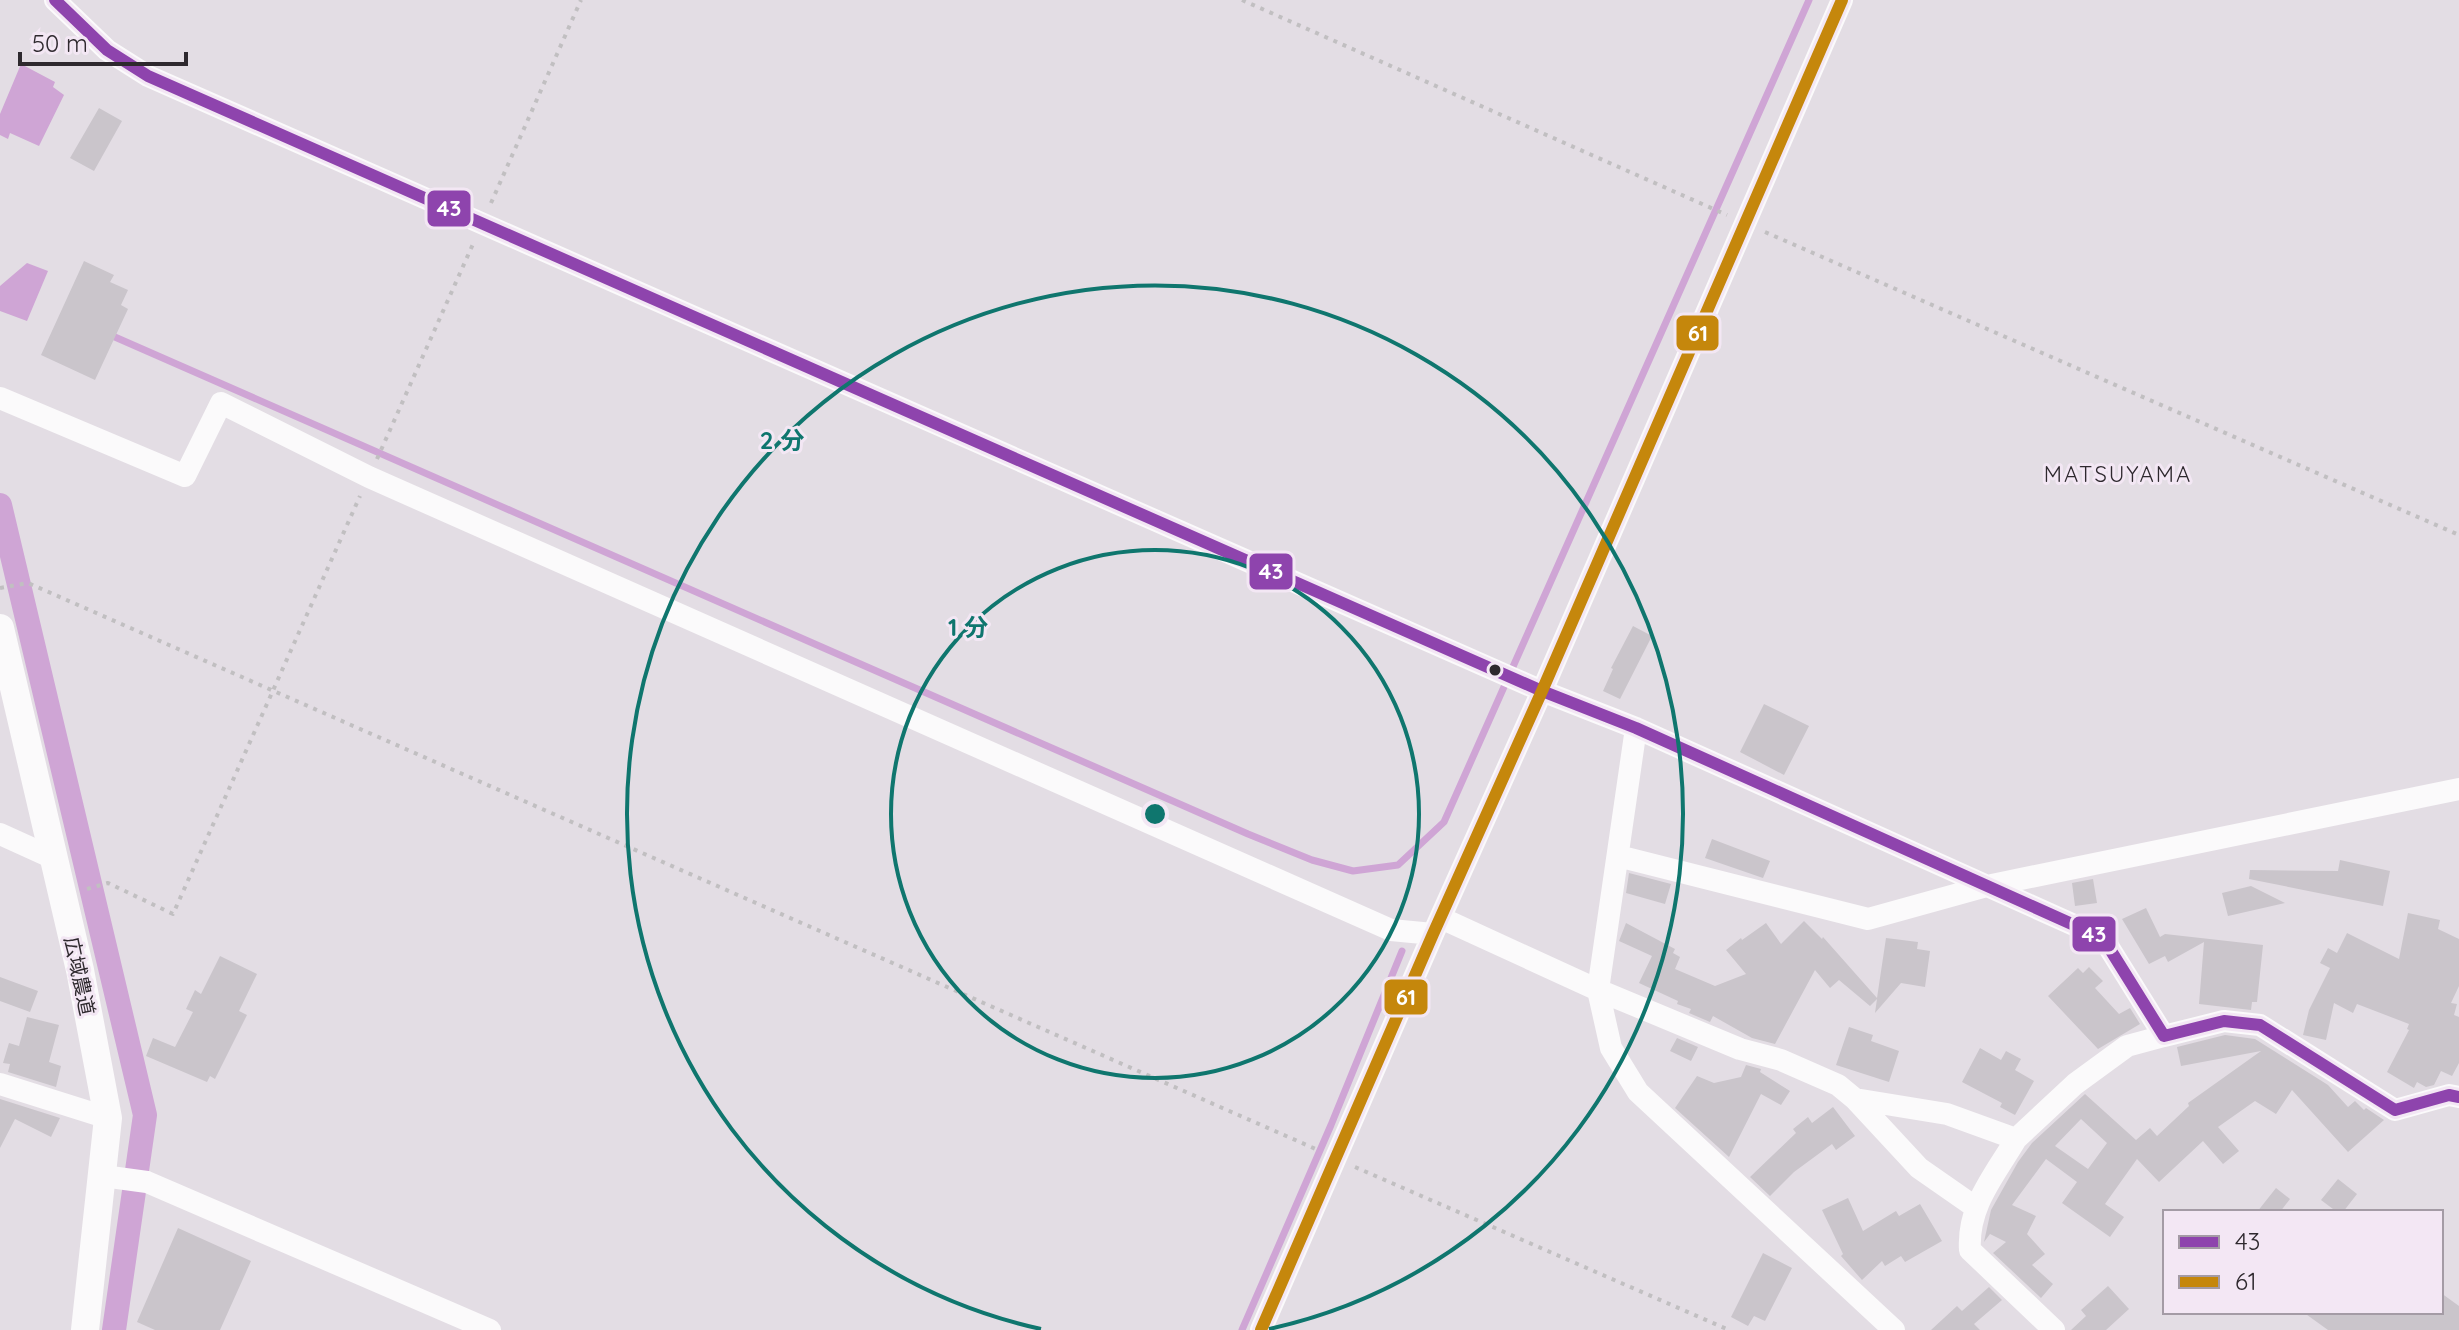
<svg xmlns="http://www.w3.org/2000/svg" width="2459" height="1330" viewBox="0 0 2459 1330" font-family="Quicksand,'Noto Sans JP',sans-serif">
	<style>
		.water { fill: #cfa5d5 }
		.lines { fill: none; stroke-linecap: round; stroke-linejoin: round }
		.stream { stroke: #cfa5d5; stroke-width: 7 }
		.canal { stroke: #cfa5d5; stroke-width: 24 }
		.building { fill: #cac5cb; fill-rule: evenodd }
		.path { stroke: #c1bfc1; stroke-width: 4; stroke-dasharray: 4 6; stroke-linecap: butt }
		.minor { stroke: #fbfafb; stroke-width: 22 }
		.tertiary { stroke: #fbfafb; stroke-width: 28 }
		.bus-1-casing { stroke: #f3e7f4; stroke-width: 18 }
		.bus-2-casing { stroke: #f3e7f4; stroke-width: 18 }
		.bus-1 { stroke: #8e44ad; stroke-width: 12 }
		.bus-2 { stroke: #c5870c; stroke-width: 12 }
		.ring { fill: none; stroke: #0f766e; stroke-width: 4 }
		.bus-dot { fill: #2e292e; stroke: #f3e7f4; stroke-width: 3 }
		.labels { text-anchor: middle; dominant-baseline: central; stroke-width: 6; stroke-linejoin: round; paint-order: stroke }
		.street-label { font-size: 20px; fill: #2e292e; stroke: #f3e7f4 }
		.neighbourhood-label { font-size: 22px; letter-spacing: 2px; fill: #2e292e; stroke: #f3e7f4 }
		.centre { fill: #0f766e; stroke: #f3e7f4; stroke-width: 4 }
		.ring-label { font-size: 24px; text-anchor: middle; font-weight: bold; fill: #0f766e; stroke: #f3e7f4; stroke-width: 6; stroke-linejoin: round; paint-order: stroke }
		.line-badge { stroke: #f3e7f4; stroke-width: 3 }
		.badge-label { font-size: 22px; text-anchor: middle; font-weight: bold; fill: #fff }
	</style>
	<rect width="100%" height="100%" fill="#e3dde4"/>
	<path class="water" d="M21,64L55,82L53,87L64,95L39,146L10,133L8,139L0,135V114Z
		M27,263L48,271L27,321L0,311V286Z"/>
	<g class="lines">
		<path class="stream" d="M108,334L1248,834L1312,860L1353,871L1398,865L1444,822L1809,0
			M1242,1330L1331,1125L1402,951"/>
		<path class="canal" d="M0,505L145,1115L114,1330"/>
	</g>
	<path class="building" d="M99,108L122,121L94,171L70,158Z
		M84,261L114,275L110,282L128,290L121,305L128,309L95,380L41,355Z
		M1633,626L1652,636L1620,699L1603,691L1613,669L1611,668Z
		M1764,704L1809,726L1784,775L1740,752Z
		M1712,839L1770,861L1763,878L1705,858Z
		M2340,860L2390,871L2383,906L2249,879L2250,870L2338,871Z
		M1629,873L1671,884L1665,904L1626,893Z
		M2093,879L2097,903L2075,906L2072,883Z
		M2251,886L2285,903L2228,916L2222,893Z
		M2146,908L2160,937L2165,934L2263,945L2257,1002H2252L2251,1010L2199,1004L2204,942L2168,962L2165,956L2149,964L2122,919Z
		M2408,913L2440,920L2438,929L2459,939V986L2451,1003L2457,1004L2454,1015L2459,1017V1063L2452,1076L2441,1071L2434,1085L2426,1087L2417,1082L2414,1088L2387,1072L2409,1030L2407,1029L2409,1024L2357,1004L2353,1013L2334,1003L2326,1040L2303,1035L2309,1010L2330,968L2320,963L2328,948L2337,953L2347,933L2399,959Z
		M1804,921L1822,939L1823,937L1877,998L1886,938L1918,942L1917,949L1930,951L1925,987L1901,983L1875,1013L1877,999L1870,1006L1839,980L1830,988L1815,970L1775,1044L1752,1038L1713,1016L1710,1022L1689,1013L1691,1009L1677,1004L1678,1001L1639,983L1652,956L1619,941L1626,923L1675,949L1673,953L1680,957L1675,969L1715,986L1746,974L1726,950L1741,938L1742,940L1766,923L1781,944Z
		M220,956L257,974L239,1011L247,1015L215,1079L210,1076L207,1082L146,1056L153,1038L175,1047L193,1012L186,1009L195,990L201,994Z
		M2089,967L2103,981L2095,988L2119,1014L2130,1008L2140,1024L2098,1049L2048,996L2078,968L2083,973Z
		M0,977L38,991L30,1012L0,1001Z
		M27,1017L59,1025L49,1062L61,1066L56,1087L8,1072L10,1064L3,1063L9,1043L19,1046Z
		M1849,1027L1873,1035L1871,1041L1899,1051L1889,1082L1836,1065Z
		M2225,1035L2255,1039L2328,1085L2348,1107L2355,1101L2364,1110L2366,1108L2384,1120L2348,1152L2292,1090L2276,1114L2255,1101L2218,1127L2239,1151L2223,1164L2203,1141L2159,1182L2137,1159L2105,1204L2124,1217L2110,1237L2062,1203L2077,1182L2046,1159L2012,1205L2036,1216L2027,1234L2045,1254L2032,1265L2053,1284L2041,1298L1993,1253L2006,1242L1990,1234L1984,1242L1991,1210L2018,1162L2032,1143L2085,1094L2136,1140L2150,1128L2157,1136L2189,1106L2188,1103L2261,1051L2181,1066L2177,1047ZM2081,1119L2107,1143L2088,1169L2055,1146Z
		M1677,1038L1698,1047L1691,1061L1670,1051Z
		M1980,1048L2001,1060L2006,1051L2021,1059L2015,1070L2034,1081L2015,1115L2000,1107L2002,1103L1962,1082Z
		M1746,1065L1761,1069L1760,1072L1790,1091L1781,1105L1761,1094L1729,1157L1675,1108L1697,1076L1714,1083L1741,1077Z
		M0,1099L60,1118L51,1137L15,1119L0,1148Z
		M1833,1107L1855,1136L1836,1150L1832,1144L1794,1172L1770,1196L1750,1177L1796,1133L1793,1129L1808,1117L1812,1123Z
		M2338,1179L2357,1194L2343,1212H2337L2321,1200Z
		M2276,1188L2290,1199L2280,1212H2257Z
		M1848,1198L1863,1231L1896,1211L1899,1216L1920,1204L1942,1241L1905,1262L1901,1256L1885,1266L1882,1261L1862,1280L1841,1256L1843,1254L1822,1210Z
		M178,1228L251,1261L220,1330H155L137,1322Z
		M1763,1253L1792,1268L1765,1321L1754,1316L1748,1326L1731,1317Z
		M2108,1286L2129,1309L2106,1330H2071L2086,1316L2081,1310Z
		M1989,1287L2002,1300L1974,1324L1980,1330H1931L1957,1306L1962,1311Z
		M2441,1293L2459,1306V1330H2328L2303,1312H2441Z"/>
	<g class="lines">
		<path class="path" d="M1242,0L1727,215
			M491,203L581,0
			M1765,232L2459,535
			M377,459L473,244
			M0,588L28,583L1318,1150
			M87,889L108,883L173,914L360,496
			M1355,1167L1729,1330"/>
		<path class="minor" d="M55,0L107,50L148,76L1542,691L1636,728L2103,938L2164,1036L2224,1021L2260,1025L2395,1110L2449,1095L2459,1097
			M0,398L185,476L221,403L369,477L1391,930L1433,934
			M1636,728L1598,990L1611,1048L1638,1092L1894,1330
			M0,834L53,858
			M1618,856L1868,919L1987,886L2459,789
			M1441,918L1598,990L1740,1049L1781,1060L1838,1085L1855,1099L1947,1114L2016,1139L2075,1084L2127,1046L2164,1036
			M0,1084L108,1118
			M1855,1099L1919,1168L1975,1207
			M2016,1139C1995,1175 1967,1206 1970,1250L2054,1330
			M103,1176L147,1182L490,1330
			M1261,1330L1433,934L1542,691L1842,0"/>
		<path class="tertiary" d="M0,628L80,970L108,1118L85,1330"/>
		<defs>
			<path id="bus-1" d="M55,0L107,50L148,76L1542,691L1636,728L2103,938L2164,1036L2224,1021L2260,1025L2395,1110L2449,1095L2459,1097"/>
			<path id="bus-2" d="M1261,1330L1433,934L1542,691L1842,0"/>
		</defs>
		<use href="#bus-1" class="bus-1-casing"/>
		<use href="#bus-2" class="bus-2-casing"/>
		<use href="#bus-1" class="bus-1"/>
		<use href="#bus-2" class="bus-2"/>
	</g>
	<g class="ring">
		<circle cx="1155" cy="814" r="264"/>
		<path d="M1041 1329A528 528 0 1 1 1269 1329"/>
	</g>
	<circle class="bus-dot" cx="1495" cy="670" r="7"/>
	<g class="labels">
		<g class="street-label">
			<text transform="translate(80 976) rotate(78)">広域農道</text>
		</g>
		<g class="neighbourhood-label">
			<text x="2118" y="474">MATSUYAMA</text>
		</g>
	</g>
	<circle cx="1155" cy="814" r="12" class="centre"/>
	<g class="ring-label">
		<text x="782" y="449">2 分</text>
		<text x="968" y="636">1 分</text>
	</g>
	<g class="line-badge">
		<rect x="426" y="189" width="46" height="39" rx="8" fill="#8e44ad"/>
		<rect x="1675" y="314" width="45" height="38" rx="8" fill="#c5870c"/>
		<rect x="1248" y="552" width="46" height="39" rx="8" fill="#8e44ad"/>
		<rect x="2071" y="915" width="46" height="38" rx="8" fill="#8e44ad"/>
		<rect x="1383" y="978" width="46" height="38" rx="8" fill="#c5870c"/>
	</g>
	<g class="badge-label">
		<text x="449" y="216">43</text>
		<text x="1698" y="341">61</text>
		<text x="1271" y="579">43</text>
		<text x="2094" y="942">43</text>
		<text x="1406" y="1005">61</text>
	</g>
	<rect x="2163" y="1210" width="280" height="104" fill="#f3e7f4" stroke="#a49ba5" stroke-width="2"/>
	<rect x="2179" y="1236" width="40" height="12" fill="#8e44ad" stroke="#a49ba5" stroke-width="2"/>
	<text x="2235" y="1250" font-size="24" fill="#2e292e">43</text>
	<rect x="2179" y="1276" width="40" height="12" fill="#c5870c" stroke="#a49ba5" stroke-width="2"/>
	<text x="2235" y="1290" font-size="24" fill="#2e292e">61</text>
	<path d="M20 52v12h166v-12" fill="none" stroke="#2e292e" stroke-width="4"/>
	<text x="32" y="52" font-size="24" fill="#2e292e" stroke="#f3e7f4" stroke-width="6" paint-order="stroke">50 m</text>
</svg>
